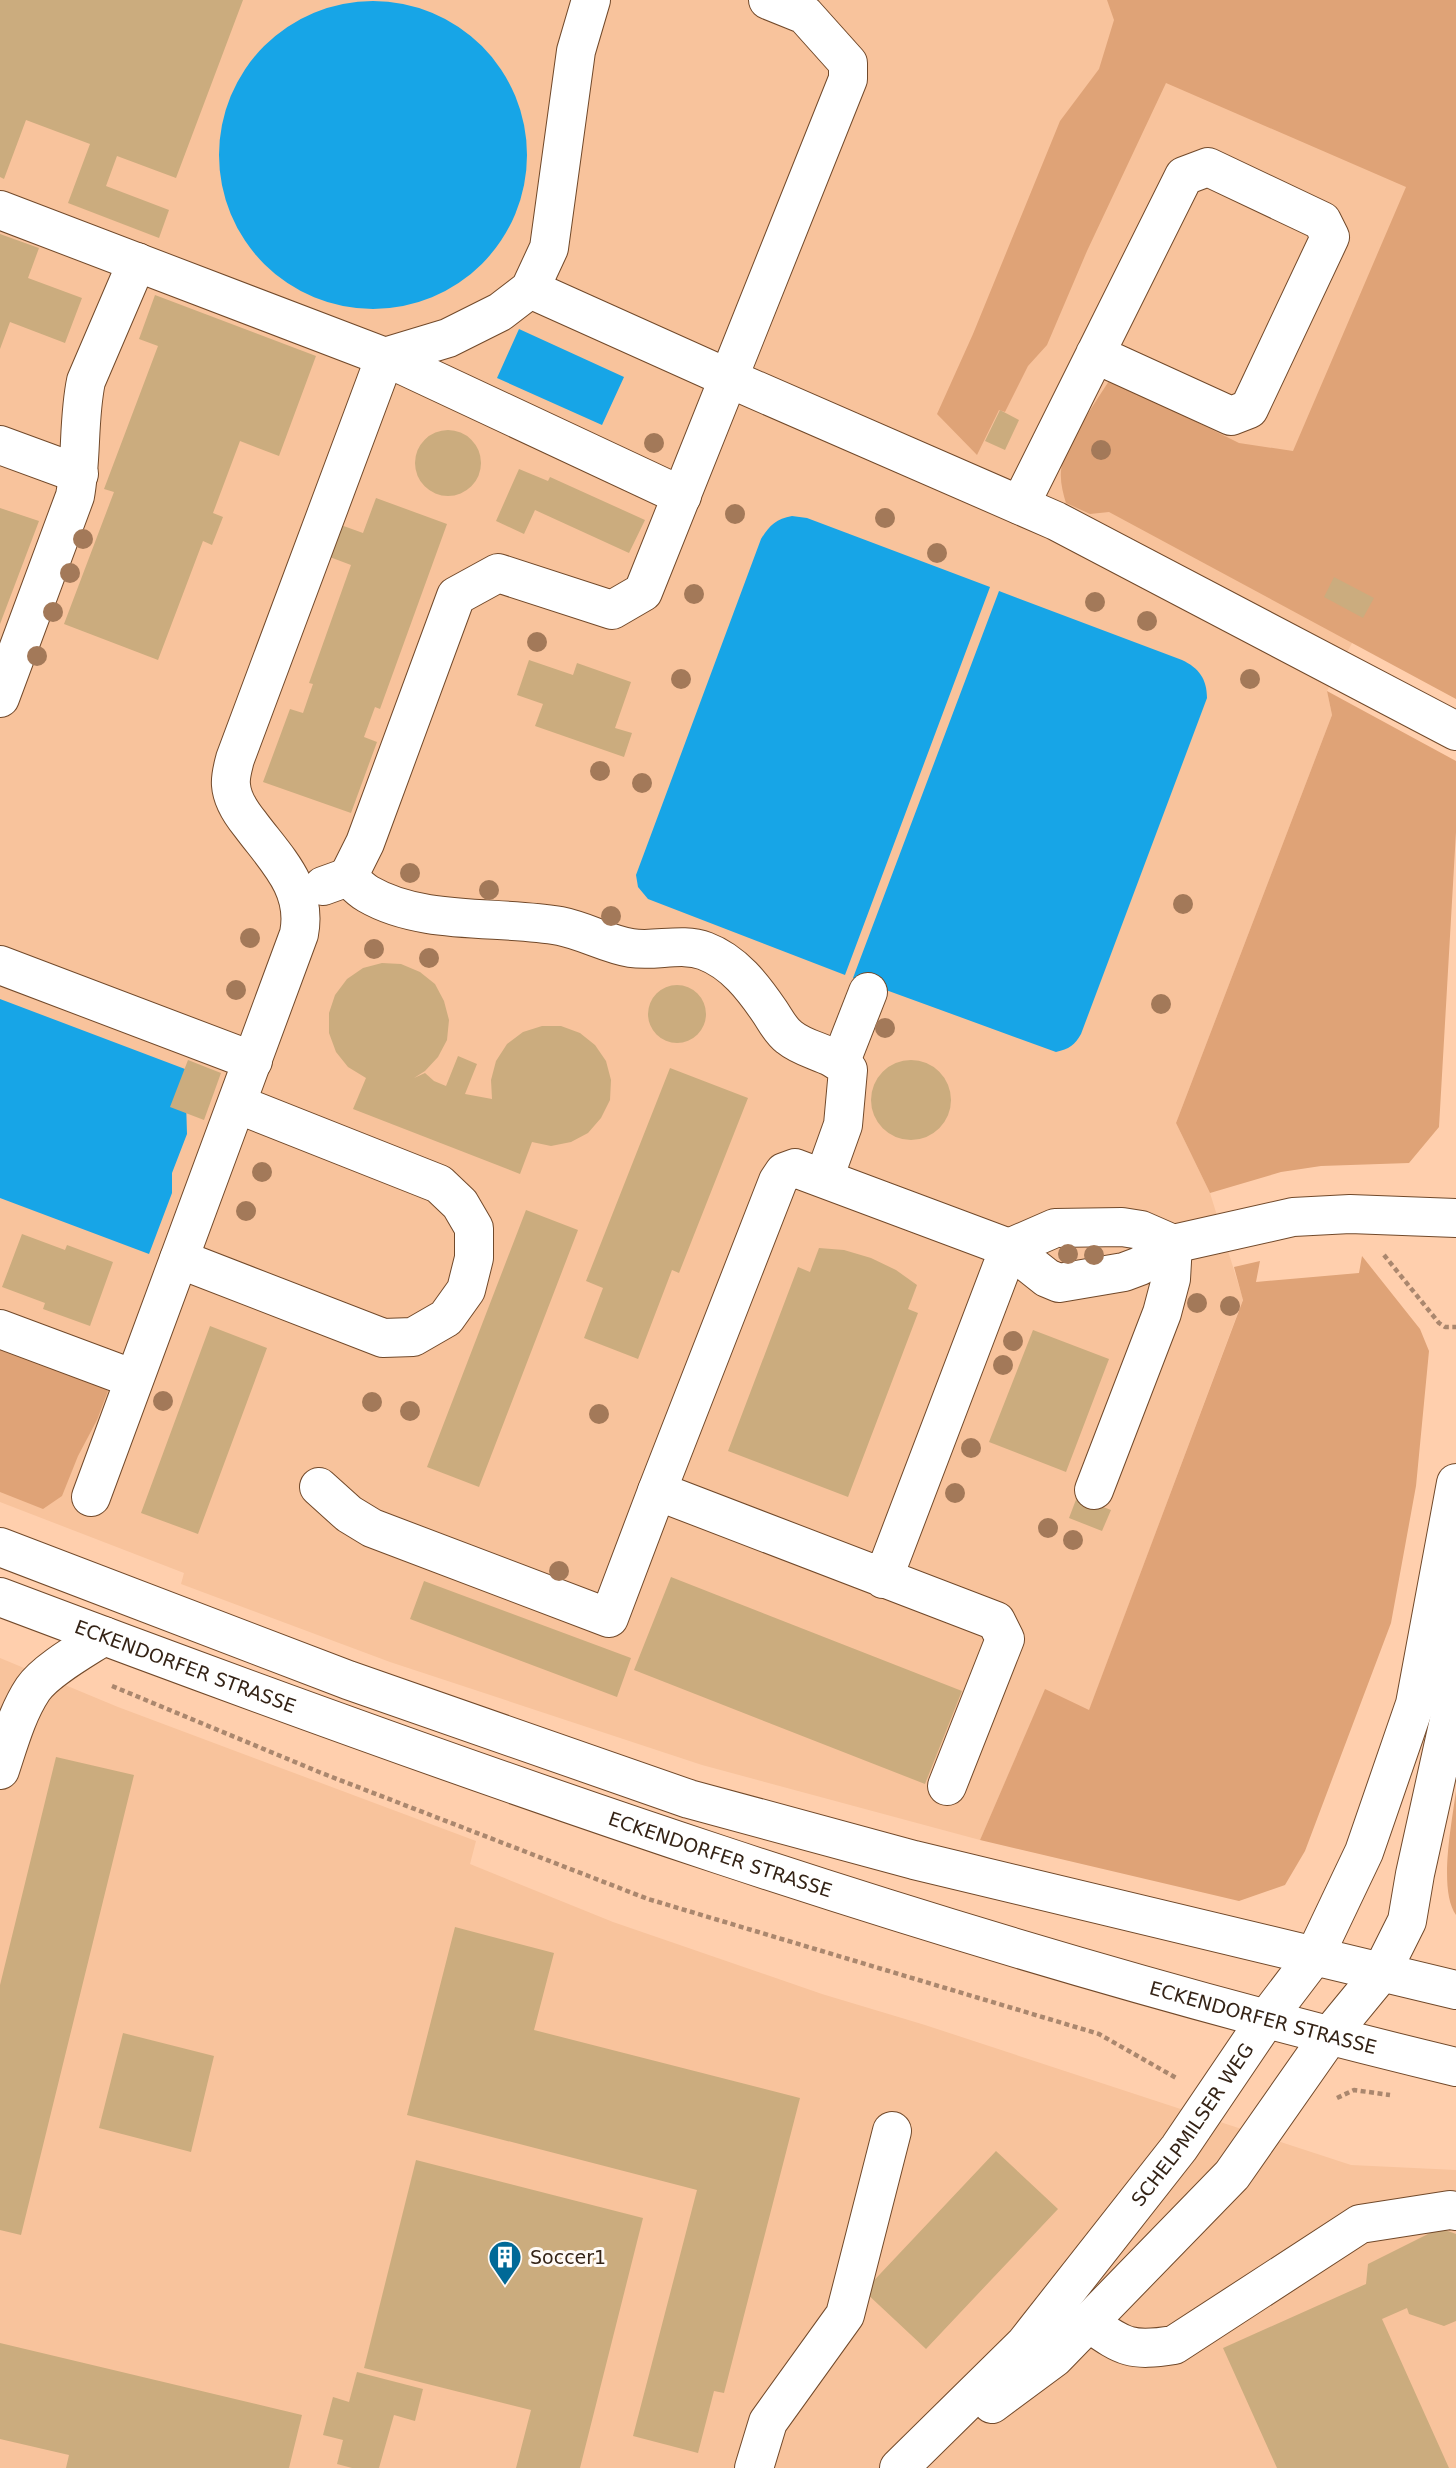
<svg xmlns="http://www.w3.org/2000/svg" width="1456" height="2468" viewBox="0 0 1456 2468" font-family="'DejaVu Sans',sans-serif">
	<style>
		.built { fill: #f8c39c }
		.green { fill: #dfa377 }
		.water { fill: #17a5e7 }
		.building { fill: #cbac7e }
		.lines { fill: none; stroke-linecap: round; stroke-linejoin: round }
		.minor-casing { stroke: #71492a; stroke-width: 40 }
		.major-casing { stroke: #71492a; stroke-width: 40 }
		.path { stroke: #aa876e; stroke-width: 4.5; stroke-dasharray: 5 3.5; stroke-linecap: butt }
		.minor { stroke: #fff; stroke-width: 38 }
		.major { stroke: #fff; stroke-width: 38 }
		.tree { fill: #a37959 }
		.labels { text-anchor: middle; dominant-baseline: central; stroke-width: 6; stroke-linejoin: round; paint-order: stroke }
		.street-label { font-size: 19px; fill: #342316; stroke: #fffaf6 }
		.poi-label { font-size: 19px; fill: #342316; stroke: #fffaf6; text-anchor: start }
	</style>
	<rect width="100%" height="100%" fill="#ffcfad"/>
	<path class="built" d="M0,0H1456L1376,597L1327,691L1332,715L1176,1123L1210,1193L1243,1299L1089,1711L1045,1690L980,1840L702,1765L390,1662L181,1584L184,1573L0,1502Z
		M0,1658L118,1707L476,1841L470,1864L613,1922L822,1994L925,2025L1351,2165L1456,2170V2468H0Z"/>
	<path class="green" d="M1107,0H1456V699L1109,512L1090,514L1066,503C1063,493 1060,482 1061,471C1063,447 1097,401 1110,379L1239,443L1293,451L1406,187L1166,83L1087,251L1047,345L1028,366L1005,412L999,410L977,455L937,414L973,334L1060,121L1099,69L1114,20Z
		M1327,691L1456,761V832L1439,1127L1409,1163L1321,1166L1281,1172L1210,1193L1176,1123L1332,715Z
		M1362,1256L1420,1329L1429,1351L1416,1486L1391,1623L1305,1851L1285,1885L1239,1901L980,1840L1045,1689L1089,1710L1243,1300L1234,1267L1260,1261L1256,1282L1359,1273Z
		M0,1340L85,1372L108,1391L97,1420L78,1456L62,1496L43,1509L0,1492Z
		M1456,1791V1915C1438,1890 1452,1822 1456,1791Z"/>
	<path class="water" d="M219 155a154 154 0 1 1 308 0a154 154 0 1 1-308 0Z
		M519,329L624,377L602,425L497,378Z
		M792,516L807,518L990,587L845,975L648,899L638,887L636,875L761,539C769,526 776,519 792,516Z
		M999,591L1182,660C1199,668 1207,679 1207,698L1081,1034C1075,1045 1069,1049 1056,1052L853,978Z
		M0,999L185,1069L187,1134L172,1173V1193L149,1254L0,1198Z"/>
	<path class="building" d="M0,0H243L176,178L117,156L106,186L169,210L159,238L68,203L90,144L26,120L4,179L0,177Z
		M0,234L39,248L28,278L82,298L65,343L10,322L0,349Z
		M155,295L316,356L279,456L240,441L213,513L223,517L212,545L203,541L158,660L64,624L114,492L104,489L158,346L139,339Z
		M1000,410L1019,420L1005,450L985,441Z
		M415 463a33 33 0 1 1 66 0a33 33 0 1 1-66 0Z
		M519,469L548,481L550,477L645,520L629,553L535,510L524,534L496,521Z
		M376,498L447,524L380,709L375,707L364,737L377,742L351,813L263,782L290,709L303,713L313,684L309,683L351,565L327,556L338,524L363,533Z
		M0,508L39,521L0,624Z
		M1334,577L1374,598L1363,618L1324,597Z
		M529,660L573,675L577,663L631,682L615,728L632,733L624,757L535,726L543,704L517,695Z
		M382,963L401,964L420,972L435,984L444,1001L449,1020L447,1040L438,1057L425,1071L414,1078L425,1073L434,1081L446,1086L458,1056L477,1064L465,1094L492,1099L491,1080L496,1061L507,1044L523,1032L542,1026H561L580,1033L595,1045L606,1061L611,1080L610,1100L601,1118L588,1133L571,1142L551,1146L532,1142L520,1174L353,1109L366,1078L348,1067L336,1052L329,1033V1013L335,995L347,979L363,968Z
		M648 1014a29 29 0 1 1 58 0a29 29 0 1 1-58 0Z
		M188,1060L221,1073L204,1120L170,1107Z
		M871 1100a40 40 0 1 1 80 0a40 40 0 1 1-80 0Z
		M670,1068L748,1098L679,1273L672,1270L638,1359L584,1338L603,1288L586,1281Z
		M526,1210L578,1230L479,1487L427,1467Z
		M22,1234L65,1250L67,1245L113,1262L90,1326L43,1309L45,1303L2,1287Z
		M819,1248L844,1250L871,1258L896,1270L917,1285L908,1309L918,1313L848,1497L728,1451L798,1267L810,1272Z
		M210,1326L267,1348L198,1534L141,1513Z
		M1033,1330L1109,1359L1066,1472L989,1442Z
		M1077,1497L1111,1510L1102,1531L1069,1518Z
		M671,1577L962,1691L925,1784L634,1670Z
		M424,1581L631,1658L617,1697L410,1619Z
		M56,1757L134,1775L21,2235L0,2230V1985Z
		M455,1927L554,1953L534,2030L800,2098L724,2393L714,2391L698,2453L633,2436L697,2190L407,2115Z
		M123,2033L214,2056L191,2152L99,2128Z
		M996,2151L1058,2209L926,2349L864,2291Z
		M416,2160L643,2218L580,2468H516L531,2410L364,2368Z
		M1440,2228L1456,2234V2321L1444,2326L1409,2314L1407,2308L1382,2319L1449,2468H1277L1223,2348L1366,2284L1368,2264Z
		M0,2343L302,2415L289,2468H66L69,2455L0,2439Z
		M357,2372L423,2389L415,2421L394,2415L379,2468H352L337,2464L343,2440L323,2435L333,2397L349,2402Z"/>
	<g class="lines">
		<defs>
			<g id="minor">
				<path d="M0,210L385,357L682,496"/>
				<path d="M530,289L728,378L1056,521L1456,731"/>
				<path d="M0,445L79,474"/>
				<path d="M1020,505L1184,176L1208,167L1322,221L1330,237L1249,409L1231,416L1095,354"/>
				<path d="M0,698L75,496C82,458 78,419 86,381L137,262"/>
				<path d="M348,877L365,843L456,596L498,573L612,610L643,592L848,79V63L805,15L768,0"/>
				<path d="M323,886L348,877C354,883 361,890 368,894C423,926 499,915 560,926C585,931 607,944 631,948C656,952 682,942 705,951C734,962 753,987 770,1012C776,1021 780,1030 789,1037C807,1052 833,1052 848,1070L843,1125L824,1178"/>
				<path d="M0,965L253,1061"/>
				<path d="M841,1061L868,992"/>
				<path d="M1173,1244L1141,1230L1122,1227L1055,1228L1009,1248L1047,1278L1059,1283L1124,1272L1140,1266L1173,1244L1293,1217L1350,1214L1456,1218"/>
				<path d="M179,1259L383,1338L413,1337L446,1318L466,1290L474,1258V1228L460,1204L439,1184L237,1104"/>
				<path d="M0,1329L134,1379"/>
				<path d="M319,1487L349,1514L372,1528L609,1618L657,1491"/>
				<path d="M1094,1490L1162,1313L1171,1279L1173,1244"/>
				<path d="M91,1497L299,934C308,888 276,859 250,824C241,813 232,800 231,785C230,777 233,767 235,759L385,357L448,338L500,312L530,289L549,248L576,51L591,0"/>
				<path d="M883,1579L1009,1248L795,1168L784,1172L778,1181L657,1491L996,1621L1005,1639L947,1786"/>
				<path d="M0,1770C9,1743 17,1713 33,1689C46,1670 84,1649 104,1636"/>
				<path d="M1089,2323C1124,2347 1130,2352 1174,2345L1360,2224L1450,2210L1456,2211"/>
				<path d="M992,2404L1054,2358L1232,2175L1330,2035L1381,1973L1407,1921L1415,1874L1449,1720L1454,1602"/>
				<path d="M754,2468L768,2422L845,2315L892,2131"/>
				<path id="s1" d="M899,2468L1025,2344L1179,2148L1267,2018L1315,1955L1364,1852L1415,1704L1456,1483"/>
			</g>
			<g id="major">
				<path d="M0,1547L348,1680L689,1799L914,1860L1456,1990"/>
				<path id="s2" d="M0,1597C477,1777 959,1948 1456,2067"/>
			</g>
		</defs>
		<use href="#minor" class="minor-casing"/>
		<use href="#major" class="major-casing"/>
		<path class="path" d="M1384,1255L1439,1323L1445,1327H1456
			M112,1686L319,1772L648,1899L1099,2034L1178,2079
			M1337,2098L1354,2090L1390,2095"/>
		<use href="#minor" class="minor"/>
		<use href="#major" class="major"/>
	</g>
	<g class="tree">
		<circle cx="654" cy="443" r="10"/>
		<circle cx="1101" cy="450" r="10"/>
		<circle cx="735" cy="514" r="10"/>
		<circle cx="885" cy="518" r="10"/>
		<circle cx="83" cy="539" r="10"/>
		<circle cx="937" cy="553" r="10"/>
		<circle cx="70" cy="573" r="10"/>
		<circle cx="694" cy="594" r="10"/>
		<circle cx="1095" cy="602" r="10"/>
		<circle cx="53" cy="612" r="10"/>
		<circle cx="1147" cy="621" r="10"/>
		<circle cx="537" cy="642" r="10"/>
		<circle cx="37" cy="656" r="10"/>
		<circle cx="681" cy="679" r="10"/>
		<circle cx="1250" cy="679" r="10"/>
		<circle cx="600" cy="771" r="10"/>
		<circle cx="642" cy="783" r="10"/>
		<circle cx="410" cy="873" r="10"/>
		<circle cx="489" cy="890" r="10"/>
		<circle cx="1183" cy="904" r="10"/>
		<circle cx="611" cy="916" r="10"/>
		<circle cx="250" cy="938" r="10"/>
		<circle cx="374" cy="949" r="10"/>
		<circle cx="429" cy="958" r="10"/>
		<circle cx="236" cy="990" r="10"/>
		<circle cx="1161" cy="1004" r="10"/>
		<circle cx="885" cy="1028" r="10"/>
		<circle cx="262" cy="1172" r="10"/>
		<circle cx="246" cy="1211" r="10"/>
		<circle cx="1068" cy="1254" r="10"/>
		<circle cx="1094" cy="1255" r="10"/>
		<circle cx="1197" cy="1303" r="10"/>
		<circle cx="1230" cy="1306" r="10"/>
		<circle cx="1013" cy="1341" r="10"/>
		<circle cx="1003" cy="1365" r="10"/>
		<circle cx="163" cy="1401" r="10"/>
		<circle cx="372" cy="1402" r="10"/>
		<circle cx="410" cy="1411" r="10"/>
		<circle cx="599" cy="1414" r="10"/>
		<circle cx="971" cy="1448" r="10"/>
		<circle cx="955" cy="1493" r="10"/>
		<circle cx="1048" cy="1528" r="10"/>
		<circle cx="1073" cy="1540" r="10"/>
		<circle cx="559" cy="1571" r="10"/>
	</g>
	<defs>
		<symbol id="building-pin" viewBox="-11 -11 22 30"><path d="M0 17L-7.5 6A9.5 9.5 0 1 1 7.5 6Z" fill="#016997" stroke="#fffaf6"/><path d="M-4-6H4V6H1V3H-1V6H-4ZM-2.5-4.3h1.7v1.8h-1.7ZM.8-4.3h1.7v1.8H.8ZM-2.5-1h1.7V.8h-1.7ZM.8-1h1.7V.8H.8Z" fill="#fff"/></symbol>
	</defs>
	<g fill-rule="evenodd">
		<use href="#building-pin" x="486" y="2238" width="38" height="52"/>
	</g>
	<g class="labels">
		<g class="street-label">
			<text stroke="none"><textPath href="#s2" startOffset="198">ECKENDORFER STRASSE</textPath></text>
			<text stroke="none"><textPath href="#s2" startOffset="765">ECKENDORFER STRASSE</textPath></text>
			<text stroke="none"><textPath href="#s2" startOffset="1332">ECKENDORFER STRASSE</textPath></text>
			<text stroke="none"><textPath href="#s1" startOffset="453">SCHELPMILSER WEG</textPath></text>
		</g>
		<g class="poi-label">
			<text x="530" y="2257">Soccer1</text>
		</g>
	</g>
</svg>
